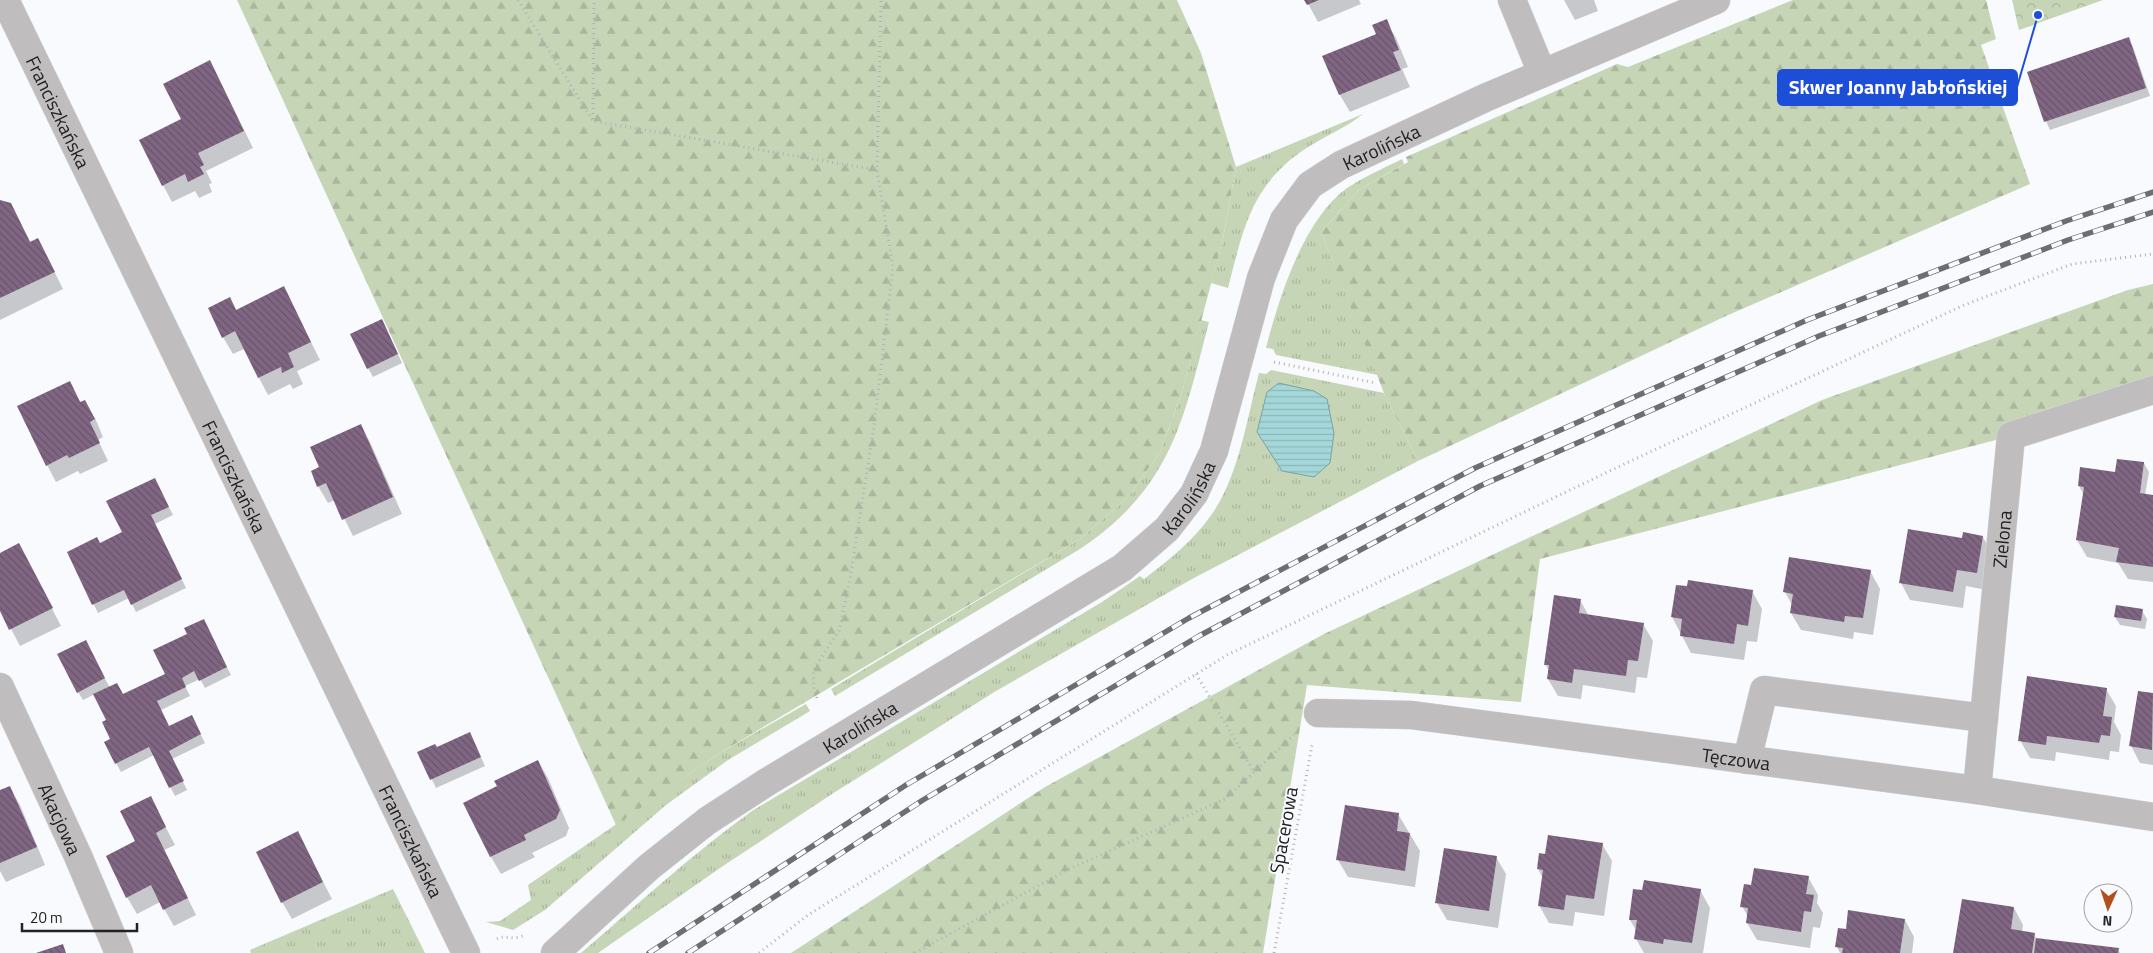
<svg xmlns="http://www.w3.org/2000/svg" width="2153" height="953" viewBox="0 0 2153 953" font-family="'Titillium Web',sans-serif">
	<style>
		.grass { fill: url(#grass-tufts) }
		.forest { fill: url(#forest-firs) }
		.park { fill: url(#park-crowns) }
		.water { fill: url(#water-rules); stroke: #7da1a3 }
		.shadow { fill: #0003 }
		.building { fill: url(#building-back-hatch) }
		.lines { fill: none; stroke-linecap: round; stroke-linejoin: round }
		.minor-casing { stroke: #d6d7db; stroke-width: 29 }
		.path { stroke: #b1b2b5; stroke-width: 3; stroke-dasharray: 1 4; stroke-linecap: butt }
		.minor { stroke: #c0bdbe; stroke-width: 28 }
		.rail-casing { stroke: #6d6e70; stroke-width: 5.5 }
		.rail { stroke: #f8fafe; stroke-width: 4; stroke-dasharray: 11; stroke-linecap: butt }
		.labels { text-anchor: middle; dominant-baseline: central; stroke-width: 4; stroke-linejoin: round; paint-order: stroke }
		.street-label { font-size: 19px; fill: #222224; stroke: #f8fafe }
		.leader { fill: none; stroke: #1d4ed8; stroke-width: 2 }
		.callout-dot { fill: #1d4ed8; stroke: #f8fafe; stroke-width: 2 }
		.callout { fill: #1d4ed8; stroke: #1d4ed8; stroke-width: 2 }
		.callout-label { font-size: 20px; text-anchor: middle; font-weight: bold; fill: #fff }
	</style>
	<defs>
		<pattern id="grass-tufts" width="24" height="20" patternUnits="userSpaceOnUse" patternTransform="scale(1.25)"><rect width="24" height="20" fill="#c7d5b7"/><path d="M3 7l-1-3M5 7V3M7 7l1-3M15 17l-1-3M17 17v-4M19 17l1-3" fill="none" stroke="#abb79d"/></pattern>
		<pattern id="forest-firs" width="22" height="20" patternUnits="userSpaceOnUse" patternTransform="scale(1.25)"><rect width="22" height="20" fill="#c7d5b7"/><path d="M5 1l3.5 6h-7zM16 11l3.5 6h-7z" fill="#abb79d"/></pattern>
		<pattern id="park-crowns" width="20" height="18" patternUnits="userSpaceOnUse" patternTransform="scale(1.25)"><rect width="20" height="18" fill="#c7d5b7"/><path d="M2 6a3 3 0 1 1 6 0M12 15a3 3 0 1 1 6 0" fill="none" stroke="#abb79d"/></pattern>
		<pattern id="water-rules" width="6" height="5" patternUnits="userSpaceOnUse" patternTransform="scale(1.25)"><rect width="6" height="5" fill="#a4d7d9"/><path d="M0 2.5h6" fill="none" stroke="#8db8ba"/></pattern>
		<pattern id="building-back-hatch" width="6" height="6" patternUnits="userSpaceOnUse" patternTransform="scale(1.25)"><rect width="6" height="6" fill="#806682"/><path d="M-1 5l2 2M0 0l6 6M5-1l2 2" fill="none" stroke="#68546a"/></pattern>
	</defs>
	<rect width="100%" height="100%" fill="#f8fafe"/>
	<path class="grass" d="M1363,114C1346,128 1323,137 1305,149C1251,185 1243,230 1228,288L1211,283L1223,239L1236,167Z
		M1402,159L1404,164L1360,189L1321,232L1378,375L1276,355L1273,349L1266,348C1279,298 1303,220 1347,188C1364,177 1384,168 1402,159Z
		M1201,320L1209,322C1183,422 1171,488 1080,549L835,696L831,689L1080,539L1128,497L1160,452L1183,389Z
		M1271,370L1384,393L1418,461L1192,579L996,691L832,794L723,866L598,953H581C637,905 691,855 752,811L1102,602L1140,576L1144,579C1169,560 1194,540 1212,514C1239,475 1247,418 1259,373L1266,374Z
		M806,704L810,711L728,760L666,805L545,910L513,930L486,922L500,921L531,900L528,885L718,754Z
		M393,889L425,953H251L250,950Z"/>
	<path class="forest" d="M237,0H1177L1201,53L1236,167L1223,239L1183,389L1160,452L1128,497L1080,539L718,754L616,825Z
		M1793,0H1986L1996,39L1981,45L2030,184L1726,316L1418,461L1384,393L1321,232L1360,189L1408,162L1406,157L1617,64L1628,67Z
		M2153,284V399L1540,559L1521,702L1307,685L1263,953H791L1045,787L1324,634L1822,400L2128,290Z"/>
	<path class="park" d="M2012,0H2103L2019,30Z"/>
	<path class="water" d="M1279,383L1314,391L1327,399L1334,433L1330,463L1314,477L1282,471L1257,432L1267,392Z"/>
	<path class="shadow" d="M1306,0H1359L1361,4L1318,22Z
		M1564,0H1594L1598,11L1575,20Z
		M1386,21L1396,38L1408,67L1402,69L1410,87L1350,112L1340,95L1324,57L1377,34Z
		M2128,39L2133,47L2150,96L2050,130L2046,121L2029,73Z
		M219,79L253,148L206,171L212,183L209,184L212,192L199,198L195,191L172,202L163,185L182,120Z
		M0,201L10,204L31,243L38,239L63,289L0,320Z
		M284,288L320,360L297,371L303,384L293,389L290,384L268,395L244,349L233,354L223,337L230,299L237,311Z
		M386,329L402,363L373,377L368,368Z
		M70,383L81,403L95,418L103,437L98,440L108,461L80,474L78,471L56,482L47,465Z
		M360,425L370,442L402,514L353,536L335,500L328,503L318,486L321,468Z
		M2144,463L2149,472L2145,495L2153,496V582L2128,579L2118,563L2087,557L2077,540L2084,495L2079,486Z
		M159,488L173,515L155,524L186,588L136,612L129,598L98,613L68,552L100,544L123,533Z
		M1983,537L1992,554L1987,590L1966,586L1963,608L1910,600L1901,583L1963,539Z
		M19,545L61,626L20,646L0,608V554Z
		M1870,571L1880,589L1873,635L1854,632L1853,639L1801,630L1791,613L1792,605L1785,592Z
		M1752,591L1762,609L1757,642L1747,641L1744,660L1691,653L1672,617Z
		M1580,600L1589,616L1643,624L1653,641L1647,678L1637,677L1635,693L1583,685L1581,699L1558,696L1548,679L1549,671L1545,664Z
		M2142,611L2147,619L2145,629L2120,625L2115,617Z
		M203,620L231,675L205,688L200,679L185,686L190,696L161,710L169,727L196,725L205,743L172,759L187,790L175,796L154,755L121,772L116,763L107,720L95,694L83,700L78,692L90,650L110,688L123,696L166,675L188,634Z
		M2106,689L2116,706L2114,722L2121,735L2119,752L2110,751L2109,760L2056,752L2055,761L2030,758L2020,740Z
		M2139,693L2153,695V765L2140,763L2131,746Z
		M474,742L485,766L436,788L419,753Z
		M538,761L548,778L569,828L566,836L532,853L535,857L501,874L491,857L498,786Z
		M10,788L20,805L45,865L6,882L0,871V792Z
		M150,797L175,845L164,850L196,915L174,926L160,902L137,914L127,897Z
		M1398,814L1420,851L1415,887L1348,877L1338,860Z
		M298,833L332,899L292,919L282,902Z
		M1602,844L1612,861L1604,916L1575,912L1573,926L1549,923L1539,905L1543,878L1538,869L1546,855Z
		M1496,857L1506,874L1498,928L1447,920L1437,903Z
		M1808,877L1818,895L1817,903L1823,913L1820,928L1813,927L1810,948L1757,940L1747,923L1748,917L1742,906Z
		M1700,890L1710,908L1703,953H1644L1636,939L1637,932L1630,920Z
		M2014,908L2023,925L2022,932L2034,934L2037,940L2118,949L2120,953H1954Z
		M1905,920L1914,937L1912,953H1840L1837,947L1847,930Z"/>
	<path class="building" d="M1304,0H1319L1307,5Z
		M1387,19L1399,50L1393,52L1401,70L1339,95L1322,56L1374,35L1376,34L1372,25Z
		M2129,37L2146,88L2044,122L2027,72Z
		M210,60L244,131L198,153L204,165L200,167L204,174L188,182L185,174L162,186L139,140L181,119L163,84Z
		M0,200L11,203L30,242L38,238L55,272L0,298Z
		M284,286L311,342L288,353L294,367L282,373L281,367L258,378L235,331L222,338L208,308L230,297L236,310Z
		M382,319L398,354L367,369L350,334Z
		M70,381L80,402L85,400L95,419L90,422L100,443L69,458L67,455L46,466L17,406Z
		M361,424L393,497L342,520L326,483L317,487L311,471L319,467L310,447Z
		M2117,459L2144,462L2140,493L2153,495V567L2116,562L2119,548L2076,540L2084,487L2078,486L2080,467L2115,472Z
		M155,478L169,507L151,515L182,579L131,605L124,590L92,605L67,552L97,537L100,543L122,532L106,501Z
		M1908,529L1962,538L1963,532L1983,536L1977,573L1957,570L1953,592L1899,583Z
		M19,543L53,608L9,630L0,611V553Z
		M1789,557L1871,570L1863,618L1845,616L1844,622L1790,613L1793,594L1783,592Z
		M1688,580L1753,590L1748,626L1737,624L1734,644L1680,636L1682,619L1671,617L1676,585L1687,586Z
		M1554,595L1581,599L1579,613L1644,623L1638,661L1628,660L1626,676L1574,669L1572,683L1547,679L1549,665H1544Z
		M2116,605L2143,609L2141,621L2114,617Z
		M204,619L227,667L199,681L194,671L182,678L186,687L157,701L169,726L192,715L201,734L169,751L184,781L169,788L149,747L115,764L104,742L110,739L102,722L106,720L93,694L117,683L123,694L165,674L153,650L187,634L184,628Z
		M86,640L105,678L77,693L57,654Z
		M2027,676L2107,688L2103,716L2112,717L2110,736L2101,735L2099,743L2047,736L2046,745L2018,741Z
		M2138,691L2153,693L2152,750L2129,746Z
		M470,732L481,757L430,780L417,752L435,744L437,747Z
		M538,760L560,810L556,819L524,835L526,840L490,857L463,803L497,786L494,781Z
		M10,786L37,847L0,863V790Z
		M151,796L166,827L156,833L188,898L163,910L151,885L126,898L106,856L135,841L120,811Z
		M1345,805L1399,813L1397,831L1410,833L1405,871L1336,860Z
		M298,831L323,882L281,903L256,852Z
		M1548,835L1603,843L1594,899L1566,895L1564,910L1538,906L1543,870L1537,869L1539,853L1545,854Z
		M1444,848L1497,856L1489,911L1435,903Z
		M1754,868L1809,876L1806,894L1814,895L1811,912L1804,911L1801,932L1746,923L1748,908L1740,907L1744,884L1751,885Z
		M1644,880L1701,889L1692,943L1664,939L1663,944L1634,939L1637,920H1629L1633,889L1642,890Z
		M1962,899L2014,907L2011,929L2035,933L2032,953H1953Z
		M1848,910L1905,919L1900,953H1842L1843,948L1835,947L1838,928L1846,929Z
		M2036,938L2119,948L2118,953H2034Z
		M63,944L66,953H36Z"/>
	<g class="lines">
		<defs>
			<g id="minor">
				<path id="s1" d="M5,0L466,953"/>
				<path d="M1512,0L1542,73"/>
				<path id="s2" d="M0,687L78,856L119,953"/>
				<path id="s3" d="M1318,713L1411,715L1977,790L2153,817"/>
				<path d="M1747,760L1764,690L1984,718"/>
				<path id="s4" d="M1977,790L2011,436L2153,390"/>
				<path id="s5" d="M555,953L649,867L707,821L767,782L1122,568L1167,529L1194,494L1214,451L1261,278L1284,220L1310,185L1341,165L1487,97L1716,0"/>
			</g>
		</defs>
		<use href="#minor" class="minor-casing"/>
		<path class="path" d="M518,0L593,121L877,170
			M593,119L594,0
			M1274,362L1376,383
			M1196,674L1254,772
			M817,698L814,690L813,670L839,631L850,579L874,426L893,267L877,170L881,0
			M497,939C505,934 513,942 526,934
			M759,953L808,915L1227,655L1618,467L1964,305L2072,264L2153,254
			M915,953L1067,870L1225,799L1294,735
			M1274,953L1312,745"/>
		<use href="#minor" class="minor"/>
		<defs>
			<path id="rail" d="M649,953L906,785L1189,618L1475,468L1807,320L2066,221L2153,192
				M688,953L923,800L1199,636L1480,486L1819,336L2068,240L2153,212"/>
		</defs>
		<use href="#rail" class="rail-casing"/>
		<use href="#rail" class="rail"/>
	</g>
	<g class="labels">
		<g class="street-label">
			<text stroke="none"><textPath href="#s1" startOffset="124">Franciszkańska</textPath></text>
			<text stroke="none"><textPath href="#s5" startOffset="1205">Karolińska</textPath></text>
			<text stroke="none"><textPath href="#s1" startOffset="529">Franciszkańska</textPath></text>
			<text stroke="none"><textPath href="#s5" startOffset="785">Karolińska</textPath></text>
			<text stroke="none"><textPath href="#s4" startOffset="252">Zielona</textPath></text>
			<text stroke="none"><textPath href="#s5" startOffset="381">Karolińska</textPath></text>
			<text stroke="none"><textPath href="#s3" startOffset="421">Tęczowa</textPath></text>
			<text stroke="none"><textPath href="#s2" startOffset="145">Akacjowa</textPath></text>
			<text transform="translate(1283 830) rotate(-80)">Spacerowa</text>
			<text stroke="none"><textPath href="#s1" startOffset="934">Franciszkańska</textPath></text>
		</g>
	</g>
	<path class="leader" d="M2038 15L2017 87"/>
	<circle class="callout-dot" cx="2038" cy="15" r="5"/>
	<rect class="callout" x="1778" y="70" width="239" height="35" rx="5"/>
	<g class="callout-label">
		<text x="1898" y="94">Skwer Joanny Jabłońskiej</text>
	</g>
	<g transform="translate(2108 908) rotate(183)"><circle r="24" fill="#f8fafe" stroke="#a2a4a7"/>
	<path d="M0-4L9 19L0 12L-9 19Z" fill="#b34f1e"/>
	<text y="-8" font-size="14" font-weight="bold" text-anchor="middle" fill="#222224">N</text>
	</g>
	<path d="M22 923v8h115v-8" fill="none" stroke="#222224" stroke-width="2.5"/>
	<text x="30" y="923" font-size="15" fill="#222224" stroke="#f8fafe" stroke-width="4" paint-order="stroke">20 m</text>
</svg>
